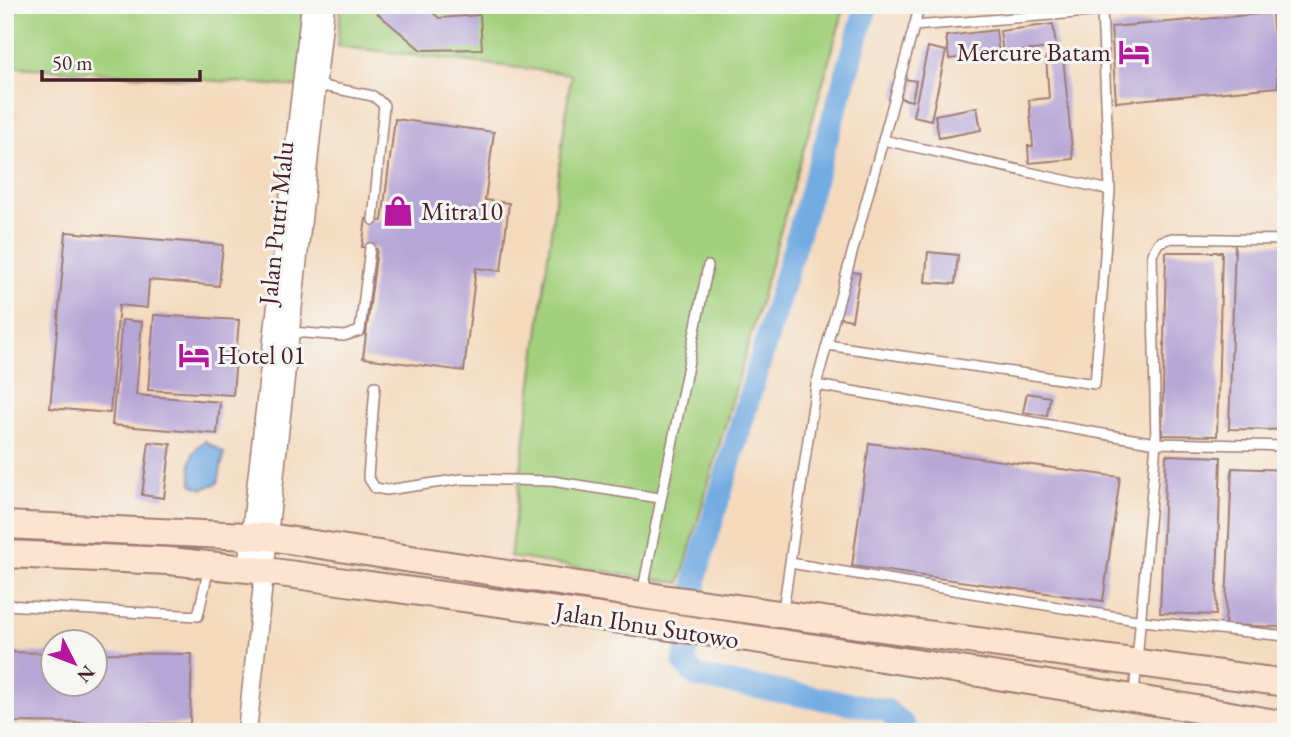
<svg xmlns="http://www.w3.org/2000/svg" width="1291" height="737" viewBox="0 0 1291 737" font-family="'EB Garamond',serif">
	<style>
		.green { fill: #a3d07c; stroke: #767854; stroke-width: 2 }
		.water { fill: #73ace2; stroke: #5e6686; stroke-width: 2 }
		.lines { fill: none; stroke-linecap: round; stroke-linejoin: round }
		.canal { stroke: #73ace2; stroke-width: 23 }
		.building { fill: #b6a6d6 }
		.lane-casing { stroke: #9f7c74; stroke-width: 12 }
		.street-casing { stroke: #9f7c74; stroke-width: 21 }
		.secondary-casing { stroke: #9f7c74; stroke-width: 30 }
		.lane { stroke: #fff; stroke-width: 9 }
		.street { stroke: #fff; stroke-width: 18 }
		.secondary { stroke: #fde4d0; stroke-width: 26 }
		.labels { text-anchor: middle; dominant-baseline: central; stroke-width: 6; stroke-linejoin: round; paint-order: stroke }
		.poi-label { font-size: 26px; fill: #4a1f2b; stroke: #f6f6f2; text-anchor: start }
		.street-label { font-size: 26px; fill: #4a1f2b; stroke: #f6f6f2 }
	</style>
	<rect width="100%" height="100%" fill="#f6f6f2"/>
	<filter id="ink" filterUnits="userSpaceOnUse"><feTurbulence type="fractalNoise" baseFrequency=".0143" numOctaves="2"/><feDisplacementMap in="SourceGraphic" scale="14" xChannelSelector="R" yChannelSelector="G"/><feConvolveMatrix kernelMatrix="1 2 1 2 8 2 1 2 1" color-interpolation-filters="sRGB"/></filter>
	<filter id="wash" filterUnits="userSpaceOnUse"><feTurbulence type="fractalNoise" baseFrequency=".00686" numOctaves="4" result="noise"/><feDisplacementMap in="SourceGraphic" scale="28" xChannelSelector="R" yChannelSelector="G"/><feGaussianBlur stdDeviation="1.57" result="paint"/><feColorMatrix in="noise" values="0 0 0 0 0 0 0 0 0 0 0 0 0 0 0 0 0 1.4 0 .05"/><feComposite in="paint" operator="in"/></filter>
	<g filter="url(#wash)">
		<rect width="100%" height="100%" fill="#f4dabd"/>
		<path class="green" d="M5,5H311L302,87L5,66Z
			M341,5H845L680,583L510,557L571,74L337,46Z"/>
		<path class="water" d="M205,441L224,453L218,483L202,489L192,484C190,466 188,451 205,441Z"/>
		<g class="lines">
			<path class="canal" d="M867,5L697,571L684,663L697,677L886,710L904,725L903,732"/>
		</g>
		<g id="blocks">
			<path class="building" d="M384,5H424L439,18L480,15L482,49L421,50L377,13Z
				M1272,13L1278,87L1116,102L1111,27Z
				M1053,24L1056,47L1003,54L1000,31Z
				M996,30L999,54L949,59L946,36Z
				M928,47L946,51L931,120L913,116Z
				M1063,56L1073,159L1029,163L1028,146H1033L1029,100L1049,98L1046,57Z
				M899,78L916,81L912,101L895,97Z
				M977,107L981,130L939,138L935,115Z
				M395,119L494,132L485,200L509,203L501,271L476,268L464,371L363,358L377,249L362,247L366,219L382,221Z
				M66,232L223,245L219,286L149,280L147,308L119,305L110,413L50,408Z
				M1235,243L1286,244V430L1229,429Z
				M928,252L958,255L955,284L925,282Z
				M1166,252H1222L1217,436L1162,435Z
				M844,271L860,273L852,320L836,317Z
				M154,315L239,320L233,395L148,390Z
				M122,320L142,322L136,395L220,402L217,434L112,425Z
				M1027,393L1050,397L1047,416L1023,412Z
				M149,442L171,444L164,498L142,495Z
				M869,443L1120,477L1103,601L852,566Z
				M1166,455L1221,457L1216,615L1160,613Z
				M1232,468L1286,470L1282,627L1225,625Z
				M5,652L52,653V684H94V653L192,654L190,724L5,722Z"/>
		</g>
	</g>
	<g filter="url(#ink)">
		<use href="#blocks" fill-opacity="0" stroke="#9f7c74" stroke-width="2"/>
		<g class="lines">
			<defs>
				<path id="lane" d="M317,85L373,96L384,105L373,220
					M883,140L1110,190
					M291,332L344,336L360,331L370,248
					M827,345L1095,384L1110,190L1102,11L914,26
					M816,385L1156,443L1286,446
					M375,386L368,477L375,488L387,490L462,479L552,481L659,498
					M790,563L1142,621L1286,636
					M642,594L708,266
					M5,605L198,616L209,567
					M783,610L816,385L920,5
					M1134,695L1156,443L1152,254L1159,242L1172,238L1286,240"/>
				<path id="street" d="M247,569L311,5
					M247,732L325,5"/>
				<path id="secondary" d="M5,525L269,537L662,598L1286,683
					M5,554L169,561L266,571C607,618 948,663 1286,725"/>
			</defs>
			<use href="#lane" class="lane-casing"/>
			<use href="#street" class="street-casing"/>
			<use href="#secondary" class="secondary-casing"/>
			<use href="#lane" class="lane"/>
			<use href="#street" class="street"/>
			<use href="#secondary" class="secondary"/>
		</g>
	</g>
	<defs>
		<symbol id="hotel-bare" viewBox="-9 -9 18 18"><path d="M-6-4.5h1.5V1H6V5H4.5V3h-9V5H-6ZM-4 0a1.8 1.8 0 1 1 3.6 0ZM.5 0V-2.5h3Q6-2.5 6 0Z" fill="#b5179e" stroke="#f6f6f2" stroke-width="2.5" paint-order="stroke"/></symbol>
		<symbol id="shop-bare" viewBox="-9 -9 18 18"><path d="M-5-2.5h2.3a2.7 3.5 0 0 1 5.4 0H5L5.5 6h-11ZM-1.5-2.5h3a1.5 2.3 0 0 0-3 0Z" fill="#b5179e" stroke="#f6f6f2" stroke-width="2.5" paint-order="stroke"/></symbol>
	</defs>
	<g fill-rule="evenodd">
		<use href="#hotel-bare" x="1112" y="30" width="44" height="44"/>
		<use href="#shop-bare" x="376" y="189" width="44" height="44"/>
		<use href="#hotel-bare" x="172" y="333" width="44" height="44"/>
	</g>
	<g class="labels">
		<g class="poi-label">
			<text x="1111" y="52" text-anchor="end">Mercure Batam</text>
			<text x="421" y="211">Mitra10</text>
			<text x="217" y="355">Hotel 01</text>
		</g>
		<g class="street-label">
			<text transform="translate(276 223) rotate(-84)">Jalan Putri Malu</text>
			<text transform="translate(647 625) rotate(9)">Jalan Ibnu Sutowo</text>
		</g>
	</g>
	<rect width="1291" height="737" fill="none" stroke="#f6f6f2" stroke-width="28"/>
	<g transform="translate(74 663) rotate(132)"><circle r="33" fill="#f6f6f2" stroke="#b1a0a2" stroke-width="2"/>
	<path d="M0-5L12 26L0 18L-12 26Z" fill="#b5179e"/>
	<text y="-10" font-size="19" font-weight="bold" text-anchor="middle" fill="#4a1f2b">N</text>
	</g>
	<path d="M42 70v10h158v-10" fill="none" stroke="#4a1f2b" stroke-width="3.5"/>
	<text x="52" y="70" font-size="21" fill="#4a1f2b" stroke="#f6f6f2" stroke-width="5" paint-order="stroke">50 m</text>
</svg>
